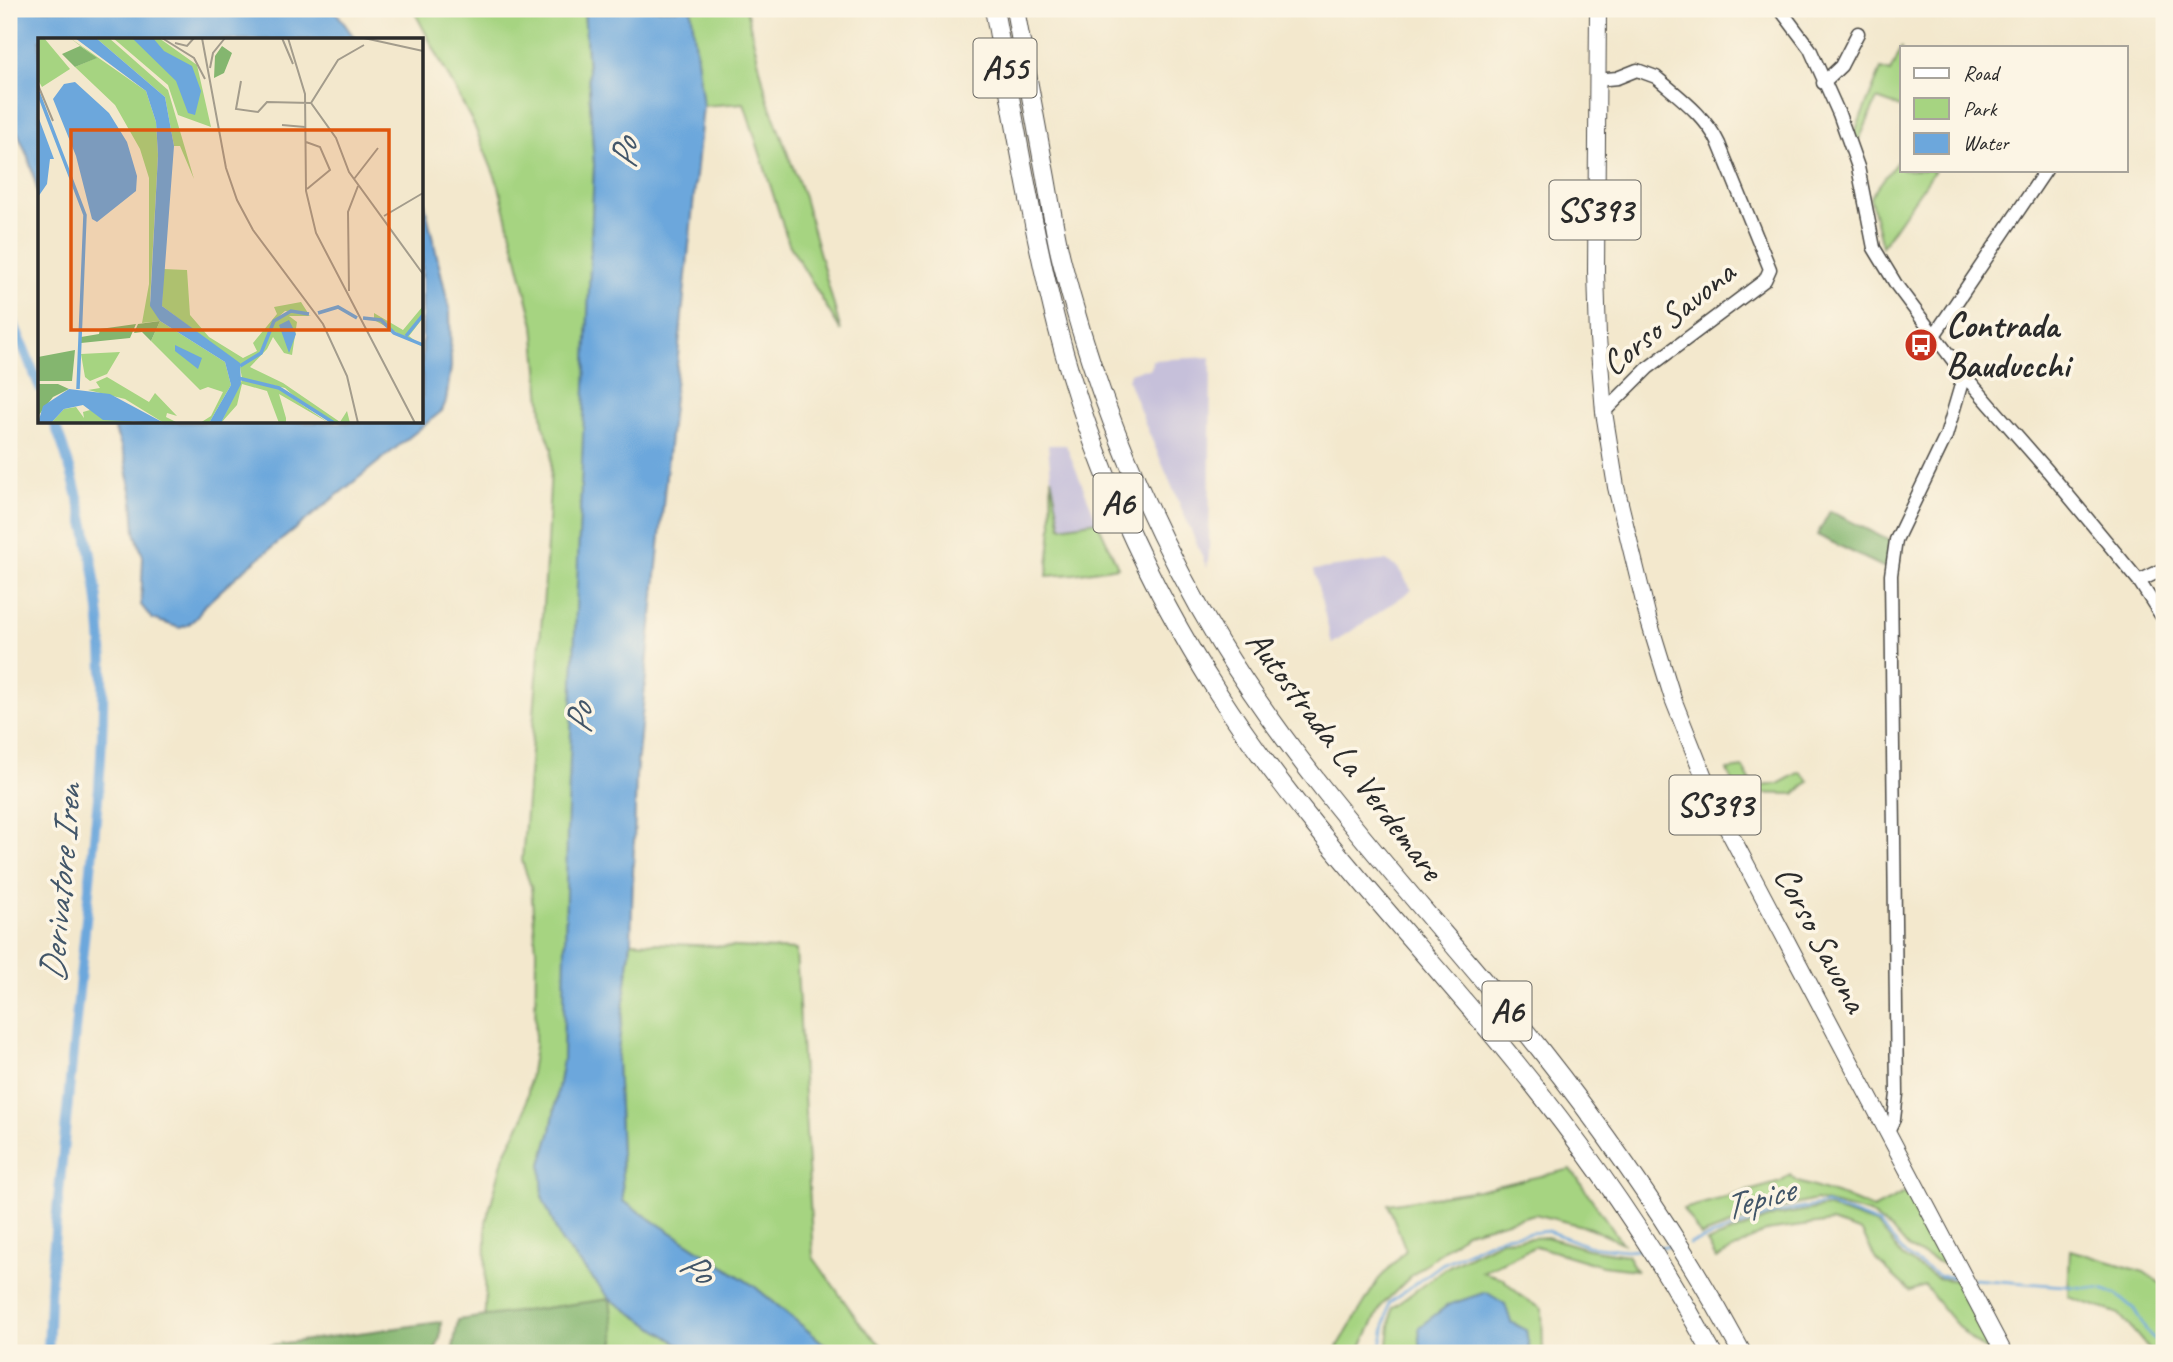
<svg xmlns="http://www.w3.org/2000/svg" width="2173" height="1362" viewBox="0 0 2173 1362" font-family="Caveat,sans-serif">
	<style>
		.industrial { fill: #c6c0da }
		.green { fill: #a6d481; stroke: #688056; stroke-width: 2 }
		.forest { fill: #84b66f; stroke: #58704d; stroke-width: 2 }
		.water { fill: #6ca7dc; stroke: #4c6984; stroke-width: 2 }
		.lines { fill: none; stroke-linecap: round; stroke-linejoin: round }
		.stream { stroke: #6ca7dc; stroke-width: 2.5 }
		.canal { stroke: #6ca7dc; stroke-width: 10 }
		.minor-casing { stroke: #494743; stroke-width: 15 }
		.major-casing { stroke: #494743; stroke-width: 18 }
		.highway-casing { stroke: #494743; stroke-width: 20 }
		.minor { stroke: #fff; stroke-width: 12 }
		.major { stroke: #fff; stroke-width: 16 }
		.highway { stroke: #fff; stroke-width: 18 }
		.labels { text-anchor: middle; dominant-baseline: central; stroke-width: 7; stroke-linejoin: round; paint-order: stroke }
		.shield { fill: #fcf5e5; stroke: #6a6863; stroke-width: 2 }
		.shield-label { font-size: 33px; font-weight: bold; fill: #2b2b2b }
		.street-label { font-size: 35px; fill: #2b2b2b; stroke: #fcf5e5 }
		.poi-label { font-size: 35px; font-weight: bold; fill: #2b2b2b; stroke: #fcf5e5; text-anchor: start }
		.water-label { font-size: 37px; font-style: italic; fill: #425669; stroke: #fcf5e5 }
		.inset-river { fill: none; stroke: #6ca7dc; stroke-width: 3.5 }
		.inset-road { fill: none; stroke: #a39c8c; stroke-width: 2 }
		.view { fill: #df570e; fill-opacity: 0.15; stroke: #df570e; stroke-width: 3.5 }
		.inset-edge { fill: none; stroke: #2b2b2b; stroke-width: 3.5 }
	</style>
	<rect width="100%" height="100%" fill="#fcf5e5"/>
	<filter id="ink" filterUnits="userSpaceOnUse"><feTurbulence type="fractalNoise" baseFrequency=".0143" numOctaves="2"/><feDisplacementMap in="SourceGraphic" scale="14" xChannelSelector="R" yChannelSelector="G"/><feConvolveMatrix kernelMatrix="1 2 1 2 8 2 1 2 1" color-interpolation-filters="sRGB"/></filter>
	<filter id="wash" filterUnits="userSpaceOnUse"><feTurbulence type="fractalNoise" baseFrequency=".00686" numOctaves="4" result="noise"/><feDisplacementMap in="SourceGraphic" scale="28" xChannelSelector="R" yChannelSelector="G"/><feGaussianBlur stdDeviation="1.57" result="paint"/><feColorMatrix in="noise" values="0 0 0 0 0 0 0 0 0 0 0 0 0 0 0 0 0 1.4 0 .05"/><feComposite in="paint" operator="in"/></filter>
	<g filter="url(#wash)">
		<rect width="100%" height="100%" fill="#f3e8cd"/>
		<path class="industrial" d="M1211,357L1209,553L1207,568L1146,426L1128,380L1130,373L1139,370L1151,369L1152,360Z
			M1048,445H1066L1097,521L1061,528L1051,477Z
			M1380,561H1386L1398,568L1412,590L1332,644L1314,570Z"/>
		<path class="green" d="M413,9H584L594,165L563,1059L551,1131L541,1164L610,1299L693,1353H607L615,1341L609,1300L485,1317L486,1222L504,1155L524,1117L535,1047L536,950L531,887L522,861L545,580L552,448L543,424L534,325L499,186L474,125Z
			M691,9H746L768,101L803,194L841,331L789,244L744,103L703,106Z
			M1902,47V108L1877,99L1860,138L1857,140L1854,134L1881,69L1891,72Z
			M1902,155V170H1935L1882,246L1870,197Z
			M1051,477L1061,527L1097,521L1118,567L1074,574L1047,576L1052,527Z
			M1743,768L1754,787L1778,784L1800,772L1809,781L1795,794L1738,793L1727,770Z
			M631,942L796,950L813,1257L862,1326L889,1353H835L754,1286L623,1201L617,1060Z
			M1571,1169L1622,1243L1590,1228L1535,1214L1466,1232L1410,1277L1382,1305L1358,1353H1334L1378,1280L1406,1250L1388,1204L1478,1190Z
			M1790,1175L1798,1182L1845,1197L1873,1209L1904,1193L1915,1200L1952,1268L1909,1249L1894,1232L1870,1214L1816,1200L1768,1211L1701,1236L1683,1209L1781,1182Z
			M1826,1207L1878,1225L1903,1257L1937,1278L1959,1281L1998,1353C1974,1353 1940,1304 1925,1286L1910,1291L1876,1260L1862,1232L1831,1222L1766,1231L1716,1259L1707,1242L1775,1216Z
			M1547,1237L1587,1249L1627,1255L1636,1270L1602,1266L1536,1246L1482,1272L1502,1278L1522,1297L1542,1309L1543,1353H1387L1392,1308L1449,1266L1501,1240Z
			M2070,1250L2144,1272L2164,1286V1353H2152L2119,1314L2068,1297Z"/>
		<path class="forest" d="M1830,511L1890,541L1887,569L1817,535Z
			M610,1299L615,1341L607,1353H450L453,1348L458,1320Z
			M441,1322L440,1338L434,1353H211Z"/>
		<path class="water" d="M9,9H334L356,40H40V199L28,157L9,112Z
			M584,9H691L703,106L636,776L631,942L617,1060L623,1201L754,1286L835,1353H693L610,1299L561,1241L543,1199L541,1164L551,1131L563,1059L567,830L594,165Z
			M422,193L450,311L451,367L446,401L442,411L239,574L202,608L197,617L188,625L180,628L152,619L141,605L143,557L135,532L133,501L125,457L112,422H422Z
			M1486,1292L1505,1304L1511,1322L1526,1330L1530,1353H1421L1419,1327L1448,1305Z"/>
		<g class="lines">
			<path class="stream" d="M1689,1244L1776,1213L1826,1204L1879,1224L1906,1255L1939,1276L1956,1277
				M1657,1247L1671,1246
				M1973,1279L2102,1289L2117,1295L2134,1309L2148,1333L2164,1348
				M1380,1353L1389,1303L1442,1264L1502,1236L1548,1231L1588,1246L1627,1250L1644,1248"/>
			<path class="canal" d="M9,312L40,388
				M48,1353L51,1273L99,788C102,742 105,695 102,648C99,576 80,489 54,422"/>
		</g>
	</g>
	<g filter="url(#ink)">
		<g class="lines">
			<defs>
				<path id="minor" d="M1780,9L1810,49L1839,114L1858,167L1874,248L1897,286L1964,375L2048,471L2139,581L2164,620
					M1597,80L1617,78L1637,70L1656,77C1679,97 1706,116 1719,144L1770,269L1765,280L1648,368L1604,412
					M1823,83L1841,66L1858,33
					M1935,334L2046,170
					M2139,581L2164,569
					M1887,1133L1894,1119L1897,1094L1891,575L1896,540L1946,436L1964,375"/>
				<path id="major" d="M1598,9L1596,271L1598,338L1604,412L1616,487L1648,618L1673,699L1716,807L2004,1353"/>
				<path id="highway" d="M994,9C1014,116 1031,224 1058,330C1091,457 1147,583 1218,693C1304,827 1416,940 1516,1063C1589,1153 1657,1251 1712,1353
					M1015,9C1025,65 1036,121 1046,178C1051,206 1055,235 1062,262C1096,397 1149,525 1220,643C1310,790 1432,914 1539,1048C1615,1144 1684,1245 1742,1353"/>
			</defs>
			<use href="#minor" class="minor-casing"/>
			<use href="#major" class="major-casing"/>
			<use href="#highway" class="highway-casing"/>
			<use href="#minor" class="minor"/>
			<use href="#major" class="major"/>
			<use href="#highway" class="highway"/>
		</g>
	</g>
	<defs>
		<symbol id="bus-disc" viewBox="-11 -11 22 22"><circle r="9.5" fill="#c8321e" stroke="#fcf5e5"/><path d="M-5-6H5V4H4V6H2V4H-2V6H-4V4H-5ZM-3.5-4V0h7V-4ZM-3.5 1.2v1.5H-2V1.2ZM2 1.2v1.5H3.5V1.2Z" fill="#fff"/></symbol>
	</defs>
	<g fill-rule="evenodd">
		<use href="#bus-disc" x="1902" y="326" width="38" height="38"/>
	</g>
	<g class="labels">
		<g class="shield">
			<rect x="973.5" y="38.5" width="63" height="59" rx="5"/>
			<rect x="1549.5" y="180.5" width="91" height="59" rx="5"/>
			<rect x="1093.5" y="473.5" width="49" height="59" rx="5"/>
			<rect x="1669.5" y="775.5" width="91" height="59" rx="5"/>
			<rect x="1482.5" y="981.5" width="49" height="59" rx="5"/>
		</g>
		<g class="shield-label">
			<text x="1005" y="68">A55</text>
			<text x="1595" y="210">SS393</text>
			<text x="1118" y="503">A6</text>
			<text x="1715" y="805">SS393</text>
			<text x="1507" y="1011">A6</text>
		</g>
		<g class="street-label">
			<text transform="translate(1668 318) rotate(-39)">Corso Savona</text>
			<text transform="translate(1345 755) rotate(53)">Autostrada La Verdemare</text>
			<text transform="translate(1821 939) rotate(62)">Corso Savona</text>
		</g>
		<g class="poi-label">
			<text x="1946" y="325">Contrada<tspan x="1946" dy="40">Bauducchi</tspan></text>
		</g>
		<g class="water-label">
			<text transform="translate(624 154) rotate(-85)">Po</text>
			<text transform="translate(579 719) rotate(-85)">Po</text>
			<text transform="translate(60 883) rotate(-85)">Derivatore Iren</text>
			<text transform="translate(1758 1198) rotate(-16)">Tepice</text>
			<text transform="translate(697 1267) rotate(37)">Po</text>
		</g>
	</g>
	<g transform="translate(38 38)">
		<rect width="385" height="385" fill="#f3e8cd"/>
		<path d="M0,0H6L32,31L4,49L0,42ZM32,0L108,53L118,84L120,117L112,263L122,283L187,324L193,347L171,385H162L173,378L185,354L170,349L162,352L113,303L122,283L104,285L111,246V140L102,111L77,67L37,29L58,20ZM58,0H71L130,52L156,141L142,108H136L127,59ZM75,0H121L159,27L173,89L140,77L130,47ZM125,231L149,232L152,277L171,299L205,320L219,313L215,305L239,276L236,269L263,264L270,275L247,273L235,284L221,316L202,327L124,268ZM385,268V280L371,298L385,309L336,282V275L365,292ZM253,274H259L273,278H251L259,284L254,317L246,315L235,299L229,311L212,329L245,345L302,384L309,373L312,385H298L268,369L247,350L204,340L202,329L224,315L237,284ZM82,314L69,336L52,343L47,339L43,316ZM69,339L111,364L117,355L139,378L129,375L128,379L140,385H126L87,361L50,352L62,350L58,344ZM204,342L241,351L291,385L241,356L248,380V385H241L229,353L204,346L199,367L183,385ZM38,369L46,380L45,374L52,372L99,385H13L26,371Z" fill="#a6d481"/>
		<path d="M42,8L59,20L37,29L24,16ZM184,8L194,15L186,35L176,40L177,18ZM122,283L113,303L104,294L96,295L100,286ZM98,286L92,300L43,305V299L61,296L62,291ZM37,312L34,343H0V319ZM0,346H20L31,351L15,359L0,378Z" fill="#84b66f"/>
		<path d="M37,0H58L127,59L136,108L124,268L202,325L203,346L183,385H171L193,347L187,324L122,283L112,268L120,117L118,84L108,53ZM94,0H115L126,13L154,28L163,53L157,77L150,75L138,43ZM37,44L71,75L89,104L99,138L98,153L59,184L54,181L38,118L15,61L26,46ZM0,78L16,121H12L9,146L0,159ZM251,282L258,296L251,315L241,287ZM137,307L164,320L160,331L137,313ZM31,351L72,356L126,385L65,382L45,367L26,371L13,385H0L5,368Z" fill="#6ca7dc"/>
		<path class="inset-river" d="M0,54L47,177L40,351M280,275L300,269L319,280M325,280L343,282L356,295L385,307M368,298L385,277M202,328L223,315L236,283L253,273L271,276M200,340L241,350L296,385"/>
		<path class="inset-road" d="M124,0L156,20L167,41M164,0L188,130L199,162L215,192L285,286L309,338L320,385M244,0L255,26M250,0L267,56L268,153L278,195L377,385M326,0L385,13M137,5L149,8L156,0M172,30L175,15L187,0M203,43L198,71L220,74L229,64L273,65L298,100L311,134L385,236M0,47L15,83M273,65L300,22L326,7M244,87L267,89M268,104L282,109L292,132L269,151M316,141L340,110M346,178L385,155M311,253L310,174L320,148"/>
		<path class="view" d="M33,92H351V292H33Z"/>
		<rect width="385" height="385" class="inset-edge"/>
	</g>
	<rect width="2173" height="1362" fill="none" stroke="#fcf5e5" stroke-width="35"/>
	<rect x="1900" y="46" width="228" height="126" fill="#fcf5e5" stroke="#a8a49b" stroke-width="2"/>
	<rect x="1914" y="68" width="35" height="10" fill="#ffffff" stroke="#a8a49b" stroke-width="2"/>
	<text x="1963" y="80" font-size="21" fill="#2b2b2b">Road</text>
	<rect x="1914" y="98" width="35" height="21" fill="#a6d481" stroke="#a8a49b" stroke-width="2"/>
	<text x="1963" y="116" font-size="21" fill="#2b2b2b">Park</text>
	<rect x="1914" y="133" width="35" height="21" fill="#6ca7dc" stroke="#a8a49b" stroke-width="2"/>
	<text x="1963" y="150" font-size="21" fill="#2b2b2b">Water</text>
</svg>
